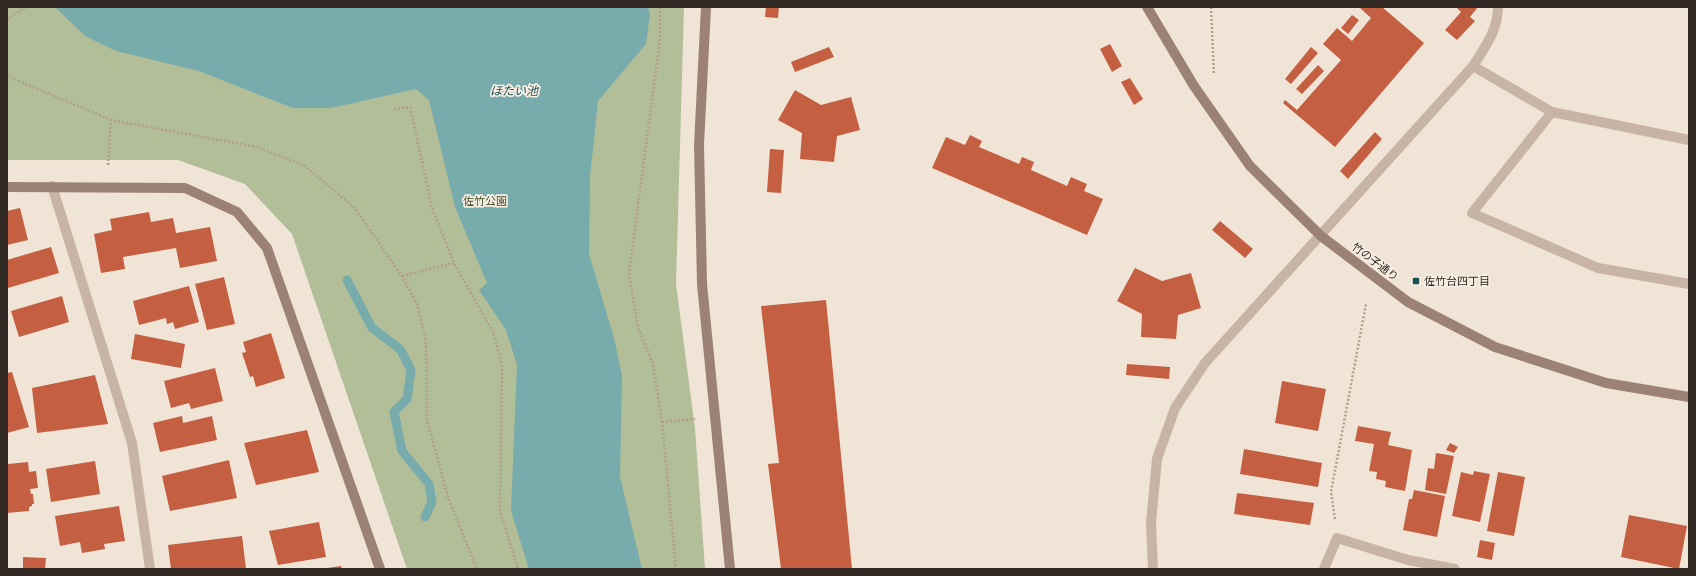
<svg xmlns="http://www.w3.org/2000/svg" width="1696" height="576" viewBox="0 0 1696 576" font-family="Raleway,'Noto Sans JP',sans-serif">
	<style>
		.green { fill: #b2be98 }
		.water { fill: #77abac }
		.lines { fill: none; stroke-linecap: round; stroke-linejoin: round }
		.stream { stroke: #77abac; stroke-width: 9 }
		.building { fill: #c45f41 }
		.path { stroke: #b39e8e; stroke-width: 2.5; stroke-dasharray: 2 2; stroke-linecap: butt }
		.street { stroke: #c8b4a4; stroke-width: 10 }
		.secondary { stroke: #9b8275; stroke-width: 10 }
		.poi-dot { fill: #1c5053; stroke: #f8eee3; stroke-width: 1.5 }
		.labels { text-anchor: middle; dominant-baseline: central; stroke-width: 3.5; stroke-linejoin: round; paint-order: stroke }
		.park-label { font-size: 11px; fill: #43512a; stroke: #f8eee3 }
		.street-label { font-size: 11px; fill: #332925; stroke: #f8eee3 }
		.poi-label { font-size: 11px; fill: #332925; stroke: #f8eee3; text-anchor: start }
		.water-label { font-size: 12px; font-style: italic; fill: #1c5053; stroke: #f8eee3 }
	</style>
	<rect width="100%" height="100%" fill="#f0e4d7"/>
	<path class="green" d="M7,7H684L676,284L695,429L705,569H407L292,234L245,184L178,160H7Z"/>
	<path class="water" d="M55,7H648L650,14L646,44L598,101L590,177L589,254L614,338L622,376L620,477L642,569H529L511,511L517,365L506,330L479,290L487,283L455,207L429,100L416,89L331,108H293L199,71L116,51L85,36Z"/>
	<g class="lines">
		<path class="stream" d="M347,280L372,328L400,349L411,370L407,399L394,412L402,451L429,484L432,502L425,517"/>
	</g>
	<path class="building" d="M766,7H779L778,18L765,17Z
		M1359,7H1382L1424,43L1335,147L1283,103L1285,100L1297,110L1341,60L1323,44L1337,28L1352,41L1371,18Z
		M1456,7H1478L1470,17L1475,21L1457,40L1445,30L1461,12Z
		M1352,15L1359,20L1348,34L1341,28Z
		M1110,44L1122,66L1112,72L1100,49Z
		M829,47L834,57L795,72L791,62Z
		M1311,47L1318,53L1291,84L1285,79Z
		M1318,65L1324,71L1302,94L1296,89Z
		M1130,78L1143,99L1134,105L1121,82Z
		M795,90L821,105L851,97L860,130L837,136L834,162L800,159L802,133L778,120Z
		M1375,132L1382,139L1348,179L1340,171Z
		M970,135L982,141L979,147L1019,164L1022,157L1034,162L1031,170L1067,186L1071,177L1087,184L1084,191L1103,199L1087,235L932,168L946,137L965,145Z
		M770,149L784,150L781,193L767,192Z
		M20,208L28,240L7,245V211Z
		M149,212L151,222L173,218L176,233L210,227L217,261L180,268L176,248L123,257L125,269L101,273L94,234L112,230L110,219Z
		M1220,221L1253,249L1245,258L1212,230Z
		M51,247L59,273L8,288L7,260Z
		M1135,268L1162,281L1191,273L1201,308L1178,315L1176,339L1141,337L1142,314L1117,301Z
		M224,277L235,324L207,330L195,284Z
		M189,286L199,322L175,329L173,322L167,324L166,318L139,325L133,301Z
		M62,296L69,322L19,337L11,311Z
		M826,300L852,569H781L768,464L779,463L761,306Z
		M271,333L285,378L256,387L253,376L250,377L242,353L246,352L243,342Z
		M135,334L185,344L181,368L131,359Z
		M1127,364L1170,367L1169,379L1126,375Z
		M215,368L223,401L191,409L189,403L171,408L164,381Z
		M12,372L29,427L7,433V373Z
		M95,375L108,424L37,433L32,388Z
		M1282,381L1326,389L1318,431L1275,423Z
		M182,416L183,423L212,416L217,440L160,452L153,423Z
		M1358,426L1391,432L1388,445L1412,450L1405,491L1385,487L1386,481L1376,479L1377,472L1369,471L1374,444L1355,441Z
		M307,430L319,472L256,485L244,443Z
		M1450,443L1458,447L1454,453L1446,450Z
		M1244,449L1322,463L1318,487L1240,474Z
		M1436,453L1454,456L1446,494L1425,490L1428,468L1434,469Z
		M229,460L237,498L170,511L162,476Z
		M95,461L100,494L51,502L46,469Z
		M7,462L8,464L28,462L29,472L36,471L38,488L30,489L31,494H33L34,504H32V506L29,507V511L7,513Z
		M1474,471L1490,474L1480,522L1452,516L1461,472L1473,475Z
		M1498,472L1525,477L1514,536L1487,531Z
		M1414,490L1445,496L1437,537L1403,530L1409,499H1412Z
		M1237,493L1314,503L1310,525L1234,514Z
		M119,506L125,541L104,544L105,549L82,553L80,542L60,546L55,516Z
		M1629,515L1687,526L1679,569L1621,557Z
		M319,522L326,557L278,565L269,531Z
		M242,536L246,569H171L168,545Z
		M1480,540L1495,543L1492,560L1477,557Z
		M23,557L46,558L45,569H23Z
		M341,566L342,569H327V568Z"/>
	<g class="lines">
		<path class="path" d="M660,7V40L629,273L638,327L653,364L662,422L676,569
			M1211,7L1214,75
			M7,19L26,7
			M7,76L111,120L257,147L305,166L354,207L402,276L418,306L426,342L427,420L448,497L477,569
			M394,109L410,107L432,208L454,263L493,332L502,365L500,511L518,569
			M108,165L111,120
			M402,276L454,263
			M662,422L695,419
			M1335,519L1331,492L1366,304"/>
		<path class="street" d="M1473,66L1552,112L1689,140
			M1552,112L1472,213L1598,268L1689,284
			M52,186L132,443L150,569
			M1153,569L1151,523L1157,459L1175,408L1205,363L1473,66C1485,47 1498,30 1498,7
			M1324,569L1337,538L1408,560L1455,569"/>
		<path class="secondary" d="M706,7L699,145L702,284L730,569
			M1147,7L1194,86L1250,166L1321,236L1408,302L1495,347L1606,383L1689,397
			M7,187L185,188L237,212L267,248L380,569"/>
	</g>
	<rect class="poi-dot" x="1412" y="277" width="8" height="8" rx="2"/>
	<g class="labels">
		<g class="park-label">
			<text x="485" y="201">佐竹公園</text>
		</g>
		<g class="street-label">
			<text transform="translate(1375 262) rotate(37)">竹の子通り</text>
		</g>
		<g class="poi-label">
			<text x="1424" y="281">佐竹台四丁目</text>
		</g>
		<g class="water-label">
			<text x="514" y="91">ほたい池</text>
		</g>
	</g>
	<rect width="1696" height="576" fill="none" stroke="#332925" stroke-width="16"/>
</svg>
